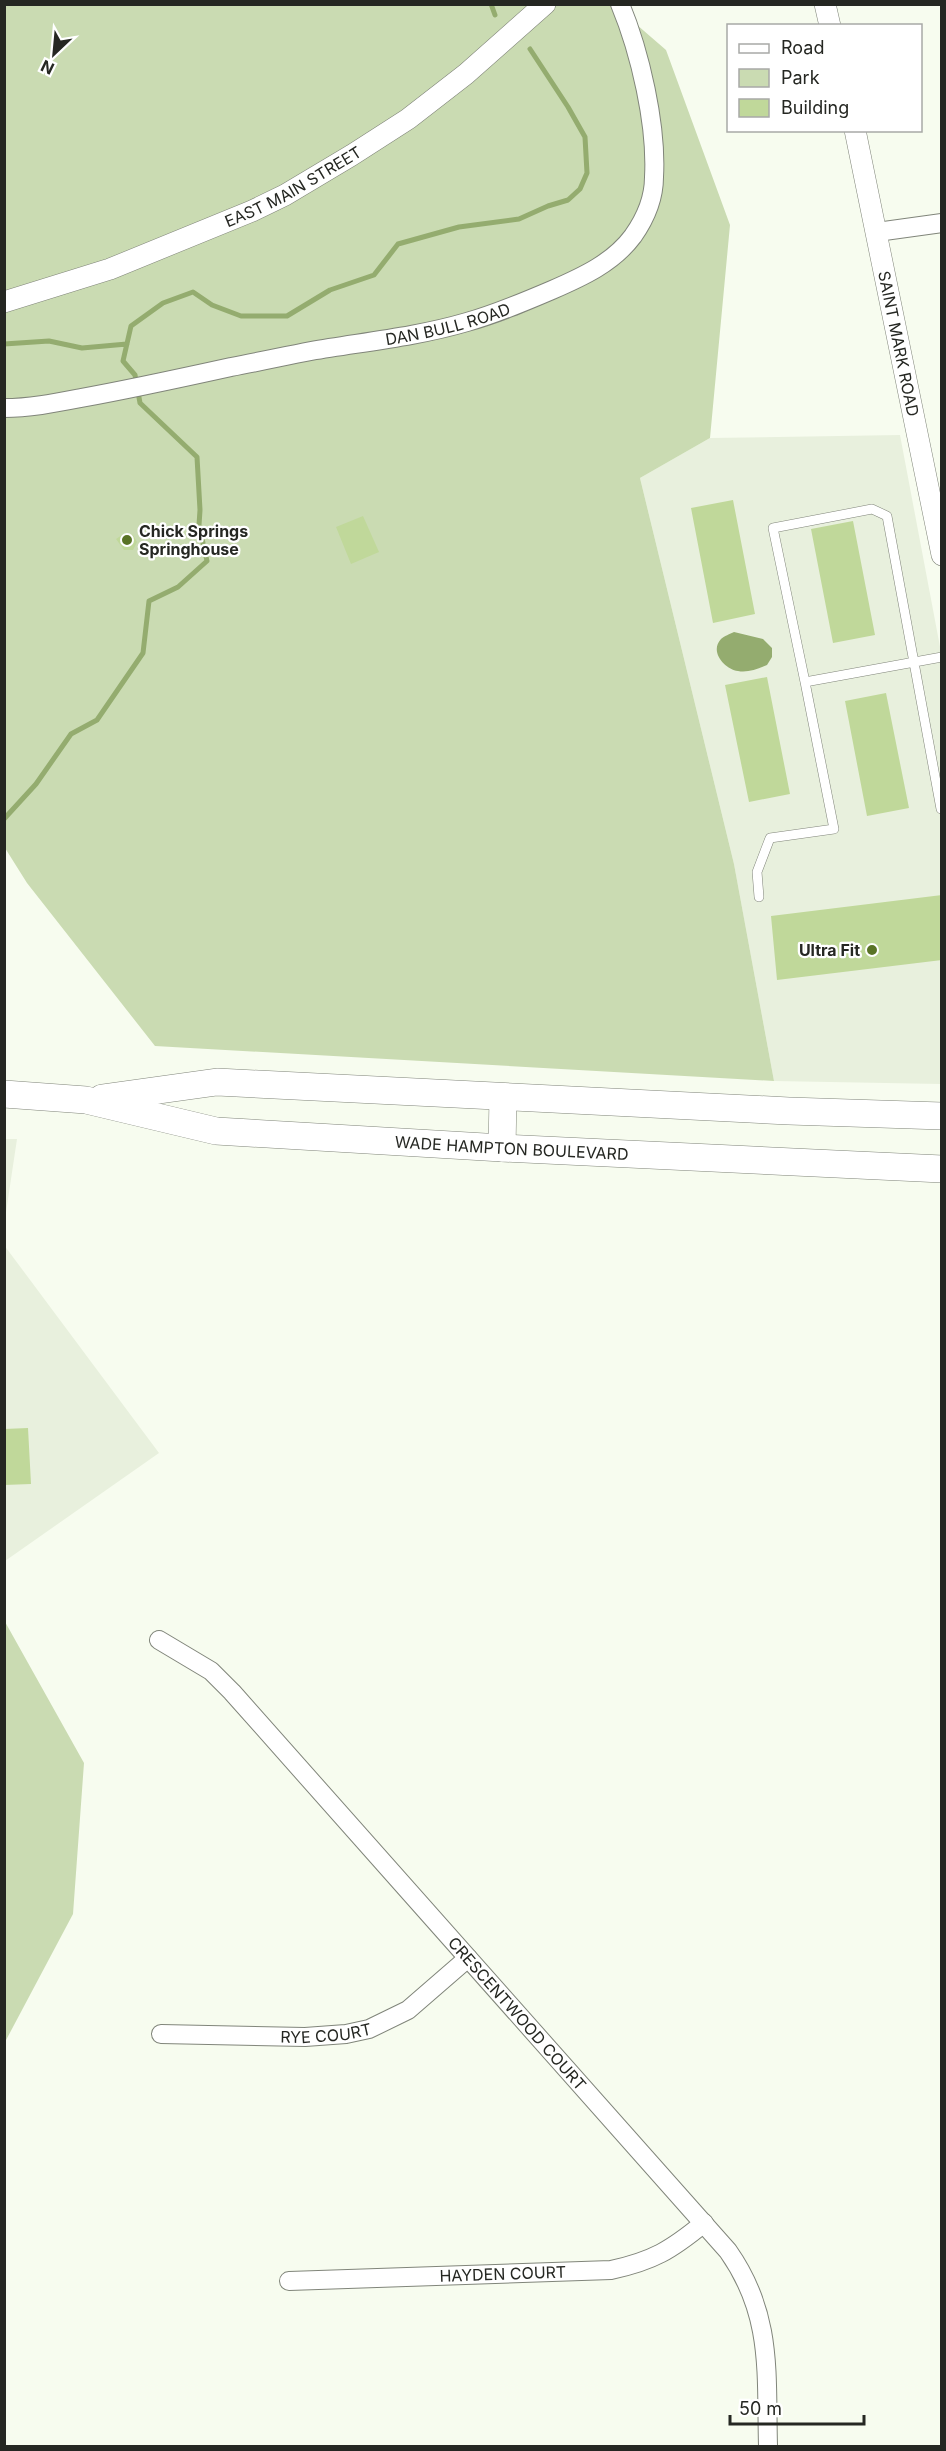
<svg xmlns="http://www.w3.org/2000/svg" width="946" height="2451" viewBox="0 0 946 2451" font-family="Inter,sans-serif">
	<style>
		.built { fill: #e8f0dd }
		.green { fill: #cadbb2 }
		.water { fill: #94ac6f }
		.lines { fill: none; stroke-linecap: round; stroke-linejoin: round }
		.stream { stroke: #94ac6f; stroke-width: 5 }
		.building { fill: #c0d89a }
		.service-casing { stroke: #80857a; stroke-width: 10 }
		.minor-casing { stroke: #80857a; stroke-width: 20 }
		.tertiary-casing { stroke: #80857a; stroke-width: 22 }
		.primary-casing { stroke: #80857a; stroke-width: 28 }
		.service { stroke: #fff; stroke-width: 9 }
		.minor { stroke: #fff; stroke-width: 18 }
		.tertiary { stroke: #fff; stroke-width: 21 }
		.primary { stroke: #fff; stroke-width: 27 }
		.poi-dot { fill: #597326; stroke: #fff; stroke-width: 2 }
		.labels { text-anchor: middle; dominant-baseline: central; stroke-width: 4.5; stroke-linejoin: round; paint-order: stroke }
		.street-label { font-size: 16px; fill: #252722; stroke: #fff }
		.poi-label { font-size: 16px; font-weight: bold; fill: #252722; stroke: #fff; text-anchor: start }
	</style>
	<rect width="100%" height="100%" fill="#f7fcef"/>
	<path class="built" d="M900,435L941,652V1084L774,1081L734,864L640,478L710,438Z
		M5,1139H17L5,1219L4,1139Z
		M4,1245L159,1453L5,1561H4Z"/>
	<path class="green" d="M5,5H614L666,50L730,225L710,438L640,478L734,864L774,1081L155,1046L27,883L5,848Z
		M4,1620L84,1763L73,1914L5,2042Z"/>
	<path class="water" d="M734,632L763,639L772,648V657L767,665C758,669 747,673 738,671C725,669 709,652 721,639C724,636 730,634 734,632Z"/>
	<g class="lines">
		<path class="stream" d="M491,4L495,15
			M4,344L49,341L82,348L127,344
			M4,819L36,784L71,734L97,720L143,653L149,601L178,587L207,561L199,525L200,510L197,457L140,403L135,375L123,361L131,326L163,303L193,292L212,305L241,316H287L330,290L374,275L398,244L459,227L519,219L548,206L568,200L580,189L587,173L585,137L568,107L530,49"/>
	</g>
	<path class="building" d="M733,500L755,614L713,623L691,508Z
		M363,516L379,552L351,564L336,527Z
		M853,521L875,635L833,643L811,529Z
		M125,533L133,535L137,542L133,550H124L116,539Z
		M767,677L790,794L749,802L725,685Z
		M886,693L909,808L867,816L845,701Z
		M942,895V960L777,980L771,916Z
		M28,1428L31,1484L4,1485V1429Z"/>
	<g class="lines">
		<defs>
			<path id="service" d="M805,682L773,528L872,509L887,516L941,809
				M759,897L757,872L770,838L834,829L805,682L942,657"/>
			<g id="minor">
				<path d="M877,232L942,223"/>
				<path id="s1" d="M4,408C30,408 55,403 81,398C131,389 181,378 231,367C258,362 285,356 311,351C363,342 416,337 467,322C496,314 524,302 552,290C582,277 613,263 633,236C645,219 654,198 654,177C657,125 640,52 620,4"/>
				<path id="s2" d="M159,1640L211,1671L232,1692L728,2251C773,2315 766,2372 768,2446"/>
				<path id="s3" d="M161,2034L305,2037L346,2034L369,2029L408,2010L468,1958"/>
				<path id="s4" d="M289,2281L611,2270C653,2261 671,2250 704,2223"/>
			</g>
			<g id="tertiary">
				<path d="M825,4L830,26"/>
				<path id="s5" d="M855,130L942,555"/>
				<path id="s6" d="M4,302L110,269L252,211L285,195L352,155L408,119L466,74L545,4"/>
			</g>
			<g id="primary">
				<path id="s7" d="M4,1094L86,1100L216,1131L502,1148L942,1169"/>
				<path d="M102,1098L217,1082L789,1111L942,1116"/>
				<path d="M502,1148L503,1097"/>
			</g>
		</defs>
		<use href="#service" class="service-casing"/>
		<use href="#minor" class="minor-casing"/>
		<use href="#tertiary" class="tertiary-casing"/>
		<use href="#primary" class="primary-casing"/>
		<use href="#service" class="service"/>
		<use href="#minor" class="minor"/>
		<use href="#tertiary" class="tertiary"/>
		<use href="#primary" class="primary"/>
	</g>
	<g class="poi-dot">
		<circle cx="127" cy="540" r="6"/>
		<circle cx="872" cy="950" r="6"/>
	</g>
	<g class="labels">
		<g class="street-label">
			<text stroke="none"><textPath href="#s6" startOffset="312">EAST MAIN STREET</textPath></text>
			<text stroke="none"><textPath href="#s1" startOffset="452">DAN BULL ROAD</textPath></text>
			<text stroke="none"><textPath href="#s5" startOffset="218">SAINT MARK ROAD</textPath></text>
			<text stroke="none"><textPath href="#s7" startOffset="512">WADE HAMPTON BOULEVARD</textPath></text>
			<text stroke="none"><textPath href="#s2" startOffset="520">CRESCENTWOOD COURT</textPath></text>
			<text stroke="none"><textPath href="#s3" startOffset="165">RYE COURT</textPath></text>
			<text stroke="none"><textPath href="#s4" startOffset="214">HAYDEN COURT</textPath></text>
		</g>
		<g class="poi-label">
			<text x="139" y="531">Chick Springs<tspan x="139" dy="18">Springhouse</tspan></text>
			<text x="860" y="950" text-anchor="end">Ultra Fit</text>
		</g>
	</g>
	<rect width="946" height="2451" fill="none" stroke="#252722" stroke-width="12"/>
	<rect x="727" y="24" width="195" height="108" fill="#ffffff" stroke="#a8a9a7" stroke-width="1.5"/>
	<rect x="739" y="44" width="30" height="9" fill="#ffffff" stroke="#a8a9a7" stroke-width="1.5"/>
	<text x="781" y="54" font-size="18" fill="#252722">Road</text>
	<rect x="739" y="69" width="30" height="18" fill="#cadbb2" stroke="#a8a9a7" stroke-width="1.5"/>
	<text x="781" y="84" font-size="18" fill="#252722">Park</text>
	<rect x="739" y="99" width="30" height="18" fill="#c0d89a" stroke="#a8a9a7" stroke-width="1.5"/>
	<text x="781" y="114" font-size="18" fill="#252722">Building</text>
	<g transform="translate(54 54) rotate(206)" stroke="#ffffff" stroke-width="4.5" paint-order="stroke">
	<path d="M0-4.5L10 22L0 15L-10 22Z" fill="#252722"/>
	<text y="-9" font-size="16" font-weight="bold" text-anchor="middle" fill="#252722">N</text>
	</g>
	<path d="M730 2415v9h134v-9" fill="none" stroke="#252722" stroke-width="3"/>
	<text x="739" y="2415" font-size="18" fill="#252722" stroke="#ffffff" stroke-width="4.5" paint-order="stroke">50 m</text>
</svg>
